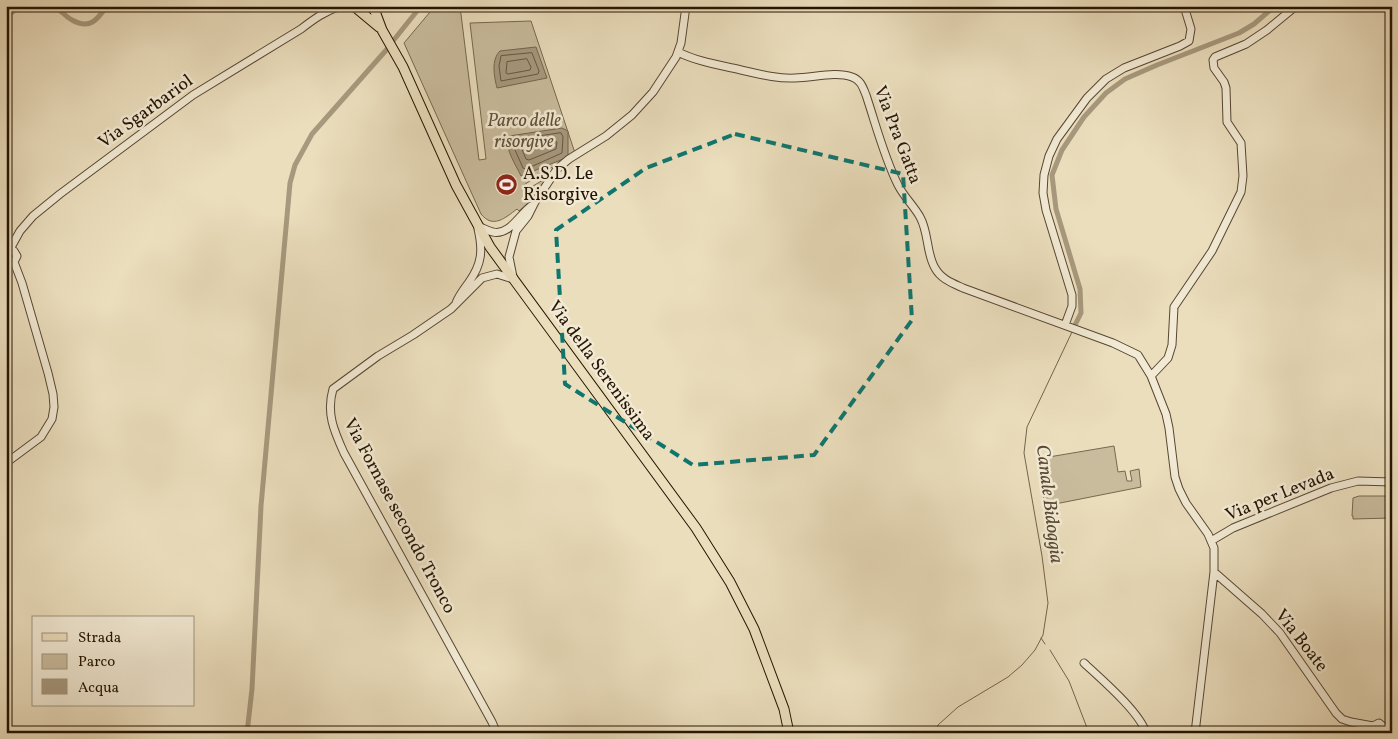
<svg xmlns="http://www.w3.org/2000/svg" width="1398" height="739" viewBox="0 0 1398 739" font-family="Vollkorn,serif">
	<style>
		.green { fill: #c9bc9d; stroke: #766850 }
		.water { fill: #a7997e; stroke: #73644d }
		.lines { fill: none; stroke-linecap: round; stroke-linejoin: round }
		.shore { stroke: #665640; stroke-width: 1 }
		.stream { stroke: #73644d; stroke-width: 1 }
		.canal { stroke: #a7997e; stroke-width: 5 }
		.minor-casing { stroke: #564632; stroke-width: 9 }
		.major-casing { stroke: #241403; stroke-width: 11 }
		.minor { stroke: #f2ead4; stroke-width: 7 }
		.major { stroke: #ebdebd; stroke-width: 9 }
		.marked { fill: none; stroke: #0f766e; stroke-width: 4; stroke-dasharray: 10 6; stroke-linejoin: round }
		.labels { text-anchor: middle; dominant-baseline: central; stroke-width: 5; stroke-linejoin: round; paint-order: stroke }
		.street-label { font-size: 18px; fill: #241403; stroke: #f2ead4 }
		.park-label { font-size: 18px; font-style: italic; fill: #5e4f39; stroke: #f2ead4 }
		.poi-label { font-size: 18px; fill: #241403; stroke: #f2ead4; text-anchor: start }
		.water-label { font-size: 19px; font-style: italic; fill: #584934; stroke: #f2ead4 }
	</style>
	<rect width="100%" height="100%" fill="#ebdebd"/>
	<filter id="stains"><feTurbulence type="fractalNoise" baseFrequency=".004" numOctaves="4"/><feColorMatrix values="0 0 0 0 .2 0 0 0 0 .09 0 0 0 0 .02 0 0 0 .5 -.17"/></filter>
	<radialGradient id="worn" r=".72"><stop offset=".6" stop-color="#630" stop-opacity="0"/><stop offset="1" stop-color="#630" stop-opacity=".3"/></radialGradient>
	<path class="green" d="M435,6H460L479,160L486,159L470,23L531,21L575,153L522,186L525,191L551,175L528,204L519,211L517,209C505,218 493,229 481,214L404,43Z
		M1114,446L1118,472L1125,471L1127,481H1132L1130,471L1139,469L1141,487L1045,506L1037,459Z
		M1359,496H1392V518L1353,519V516H1352L1353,498Z"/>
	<path class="water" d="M536,47L547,78L497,88C494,76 491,60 500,51Z
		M562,128L568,131V157L521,176C516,165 503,146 509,136Z"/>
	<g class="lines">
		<path class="shore" d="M532,53L539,71L538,74L501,81L499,66L501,56Z
			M527,59L531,67L530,70L508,74L506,73L507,62Z
			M561,133L563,137L562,153L526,169L523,168L512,143L513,140Z
			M554,140L557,142L556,149L529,160L526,159L521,147L522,144Z"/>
		<path class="stream" d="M1041,638L1045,644
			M1050,650L1069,681L1089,733
			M935,733L938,725L958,707L1008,677L1022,665L1035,650L1043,635L1048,603L1042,556L1024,453L1027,427L1072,332"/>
		<path class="canal" d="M6,17C9,15 13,11 16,10C27,6 45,4 56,8C62,11 66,17 72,20C90,30 97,20 107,6
			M393,41L421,6
			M1073,329L1081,313L1080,289L1056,209L1052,175L1062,150L1084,117L1106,93L1125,79L1157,65L1239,33L1254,24L1275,6
			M247,733L252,689L261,506L290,183L295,165L312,134L388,48"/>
		<defs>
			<path id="minor" d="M678,52C698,62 720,65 741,70C759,74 777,79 795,78C813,78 835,71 852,77C861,80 863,88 866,95C876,125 884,157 898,185C904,197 914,206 920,217C929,233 926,253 935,268C941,279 952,283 963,288L1113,343L1138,355L1151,376L1166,414L1169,428L1175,477L1179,489L1186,503L1208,534L1214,548V572L1195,733
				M478,226C483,228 488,231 493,232C509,236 520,214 531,206
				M10,249L14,251L17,256L14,262
				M6,250L10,249L20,231L33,216L60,194L193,95L301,29C314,19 325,11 341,6
				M6,263L14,262
				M513,277L509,257L516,231L528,216L535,202L557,169L569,159L606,136L632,115L653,92L676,57L681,43L686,6
				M456,303C459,295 464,289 469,282C482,264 483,250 478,229
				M1065,325L1072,306V295L1046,210L1043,193L1044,175L1049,156L1057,139L1087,98L1106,79L1124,68L1180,46L1189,41L1191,29L1184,6
				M1151,376L1168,358L1172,345L1174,307L1212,251L1241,192L1243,176L1241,143L1227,122L1226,88L1224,82L1214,68L1213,60L1215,57L1246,44L1267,30L1296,6
				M6,463L41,437L52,419L54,407L53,394L48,373L22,283L14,262
				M1211,541L1233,528L1331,488L1358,481L1392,482
				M1214,572L1262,614L1280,633L1336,713L1342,719L1351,722L1373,726
				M1084,663C1101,679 1140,712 1146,733
				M494,733L495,729L492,722L344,453C334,431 326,413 333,389L378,356L413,335L451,309L482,278L497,274L513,279
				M1371,733L1373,726L1379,723L1384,727L1385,733"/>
			<path id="major" d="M343,6H356
				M373,6L382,30L403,67L456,185L490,247L696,528L730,582L754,629L784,709L789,733
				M355,7L379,27"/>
		</defs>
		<use href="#minor" class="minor-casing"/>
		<use href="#major" class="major-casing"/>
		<use href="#minor" class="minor"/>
		<use href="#major" class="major"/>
	</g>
	<path class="marked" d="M735,134L903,174L912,320L814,455L693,465L565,384L556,230L646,168Z"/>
	<defs>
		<symbol id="stadium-disc" viewBox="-11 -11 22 22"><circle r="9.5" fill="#8f2418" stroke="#f2ead4"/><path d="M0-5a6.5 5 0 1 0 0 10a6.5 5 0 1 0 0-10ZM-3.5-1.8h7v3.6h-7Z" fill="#fff"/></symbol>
	</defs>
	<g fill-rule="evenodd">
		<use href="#stadium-disc" x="494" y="172" width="25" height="25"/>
	</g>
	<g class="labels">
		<g class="street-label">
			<text transform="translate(146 112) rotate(-36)">Via Sgarbariol</text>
			<text transform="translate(897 135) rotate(69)">Via Pra Gatta</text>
			<text transform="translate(601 371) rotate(54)">Via della Serenissima</text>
			<text transform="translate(1280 495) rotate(-22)">Via per Levada</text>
			<text transform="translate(399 516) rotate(62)">Via Fornase secondo Tronco</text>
			<text transform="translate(1301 641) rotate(52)">Via Boate</text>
		</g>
		<g class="park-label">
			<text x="524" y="121">Parco delle<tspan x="524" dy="21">risorgive</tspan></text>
		</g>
		<g class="poi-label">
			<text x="523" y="174">A.S.D. Le<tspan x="523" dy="21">Risorgive</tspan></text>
		</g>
		<g class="water-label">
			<text transform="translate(1049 504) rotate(83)">Canale Bidoggia</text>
		</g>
	</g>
	<rect width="1398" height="739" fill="none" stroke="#ebdebd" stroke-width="25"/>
	<rect x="8" y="8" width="1383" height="724" fill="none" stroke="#241403" stroke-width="2.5"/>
	<rect x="12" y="12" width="1373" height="714" fill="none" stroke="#241403"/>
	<rect x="32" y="616" width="162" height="90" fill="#f2ead4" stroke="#a09480"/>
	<rect x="42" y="633" width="25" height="8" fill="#ebdebd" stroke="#a09480"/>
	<text x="78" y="642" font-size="15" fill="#241403">Strada</text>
	<rect x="42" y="654" width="25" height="15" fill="#c9bc9d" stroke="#a09480"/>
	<text x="78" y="666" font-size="15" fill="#241403">Parco</text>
	<rect x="42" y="679" width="25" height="15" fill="#a7997e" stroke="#a09480"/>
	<text x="78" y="692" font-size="15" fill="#241403">Acqua</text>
	<rect width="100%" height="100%" filter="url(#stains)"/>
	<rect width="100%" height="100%" fill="url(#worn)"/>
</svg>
